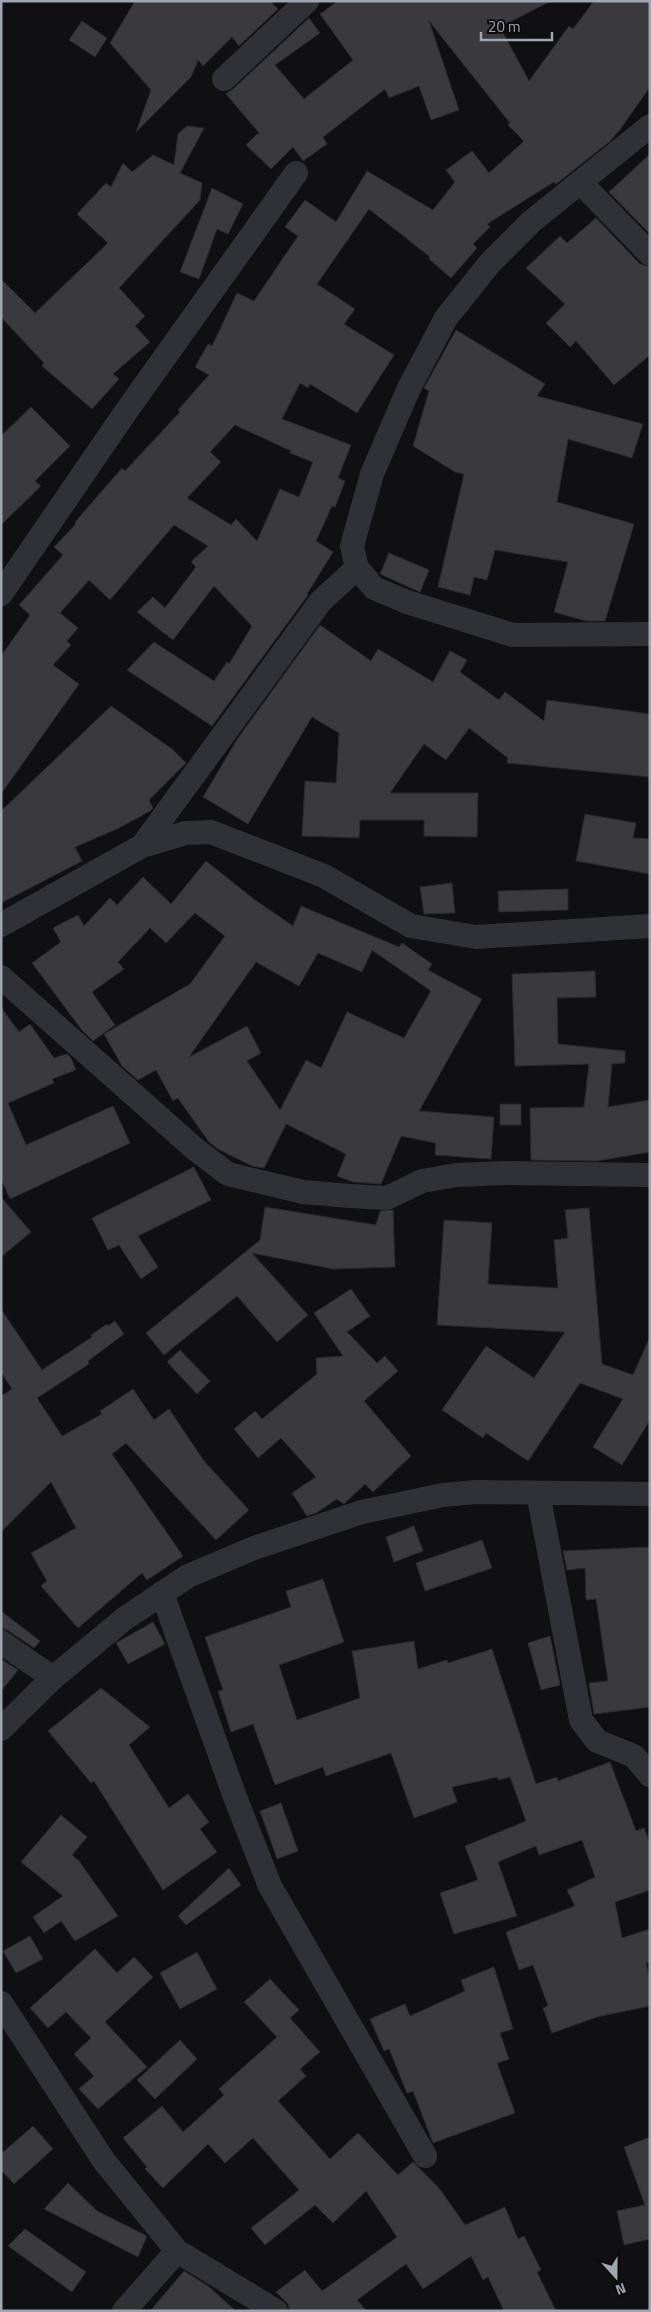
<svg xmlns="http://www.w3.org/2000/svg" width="651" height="2312" viewBox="0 0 651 2312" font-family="'Titillium Web',sans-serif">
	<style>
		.building { fill: #3a3a3e; stroke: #2a292d; fill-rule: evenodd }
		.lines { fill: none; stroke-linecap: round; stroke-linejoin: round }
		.street { stroke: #303136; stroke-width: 24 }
	</style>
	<rect width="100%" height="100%" fill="#100f11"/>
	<path class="building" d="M135,1H270L278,9L239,46L232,37L203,66L198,60L191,77L136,132L151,90L110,43Z
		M338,1H551L500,27L529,81L569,26L573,29L594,1H650V87L619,131L609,142L556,184L554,182L487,224L490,227L473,244L477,248L451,278L429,259L430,257L369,209L317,284L355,309L344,324L394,355L357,413L310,384L308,388L300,383L282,419L351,445L338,478L345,481L335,507L332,506L316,541L333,552L307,594L308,595L212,726L127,670L154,642L214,681L227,662L229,664L252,626L214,586L173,640L137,612L153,597L165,608L196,567L191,562L208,546L174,525L110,600L89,580L60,613L78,628L67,641L71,645L53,665L79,684L1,794V656L30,615L19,605L63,555L54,547L76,524L75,522L122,468L125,471L180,412L178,410L209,375L195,367L208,344L212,346L237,293L254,301L298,236L285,227L305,200L336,222L367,171L433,210L455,182L446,170L472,151L489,173L524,141L508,125L510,123L429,21L459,110L431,120L419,86L389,98L385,89L323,137L327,144L303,161L293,147L271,169L246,145L257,134H260L226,94L233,89L309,18L320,33L275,65L304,99L353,60L320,14ZM235,425L291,451L290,453L313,462L299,497L280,489L257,541L236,519L231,525L187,498L221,462L210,452Z
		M82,21L107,38L95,57L69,40Z
		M187,126L204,128L180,173L202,183L200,200L119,288L145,316L135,326L150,342L113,374L119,379L92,409L42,366L44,363L1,317V279L35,313L108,243L77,214L106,183L111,187L123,163L132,172L153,155L174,165L178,134Z
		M650,154V234L609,192Z
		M212,188L243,204L228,234L217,229L199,279L180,272Z
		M596,218L640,264L650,267V355L614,385L576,341L570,347L546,323L565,304L526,268L560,236L567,243Z
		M456,330L545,384L537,396L643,424L632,458L568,439L557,502L634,524L605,621H586L554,612L568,562L495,550L487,580L474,577L470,595L438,587L464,474L455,472L413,446L429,391L424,388Z
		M31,407L70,446L35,481L41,486L1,525V436Z
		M389,553L429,570L420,592L380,574Z
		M320,625L371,661L378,649L433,682L450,651L467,660L460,672L499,700L505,692L544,721L547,700L650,714V777L507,763L508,758L469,728L446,760L424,744L390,793H478L477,837L424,836V820H360L359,838L302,836L305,781L336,783L339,733L312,717L248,824L203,797L238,738Z
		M111,706L172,749L186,763L149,800L153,808L150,811L119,828L75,847L82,861L1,903V811Z
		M585,814L636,823L633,838L650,839V874L576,861Z
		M206,861L255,900L293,926L301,906L399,947L402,943L432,964L428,970L482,999L419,1111L494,1117L491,1159L435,1155L436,1143L401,1136L381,1184L353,1182L337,1176L346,1154L286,1124L264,1168L252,1166L218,1149L209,1142L178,1098L173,1101L156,1070L138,1080L122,1066L104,1034L190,984L225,936L195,913L166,943L150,928L118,962L124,969L92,992L115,1025L93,1041L81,1029L32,963L61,942L53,928L78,915L84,926L110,898L117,905L143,877L171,904ZM372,950L431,991L404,1038L347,1012L321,1068L306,1060L280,1110L247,1061L261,1053L247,1026L189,1057L256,962L299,986L318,953L362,972Z
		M452,883L455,913L424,914L420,887Z
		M568,889V910L499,912L498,891Z
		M595,971L596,997L557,998L558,1044L625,1051V1063L612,1064L608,1107L650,1100V1152L597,1161L531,1160L530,1108L584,1107L589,1064L515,1066L512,974Z
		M1,1007L19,1032L30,1024L54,1058L67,1054L71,1058L76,1070L52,1079L54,1083L8,1103L26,1145L113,1106L130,1143L10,1199L1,1179Z
		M500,1104H521V1125H500Z
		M194,1167L211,1200L138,1236L158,1267L141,1279L119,1245L108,1250L92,1218Z
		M1,1197L31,1232L1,1257Z
		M265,1207L376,1225L380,1211L393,1210L395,1267L333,1269L252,1253L308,1315L277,1342L237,1296L164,1355L146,1333L260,1240Z
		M589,1208L602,1364L633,1375L650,1337V1420L622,1465L593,1447L623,1399L580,1383L528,1461L486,1433L483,1438L442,1410L486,1346L534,1378L565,1332L437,1325L444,1220L492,1223L488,1284L558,1288L554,1240L568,1238L565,1210Z
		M351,1289L370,1316L347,1332L377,1363L385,1356L398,1371L364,1401L411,1456L373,1492L365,1484L344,1504L337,1499L316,1513L307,1516L292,1493L316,1477L281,1438L258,1458L234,1429L255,1411L262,1419L317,1374L316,1358L343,1356L314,1313Z
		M1,1309L42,1370L92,1337L91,1335L107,1324L108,1326L115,1321L124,1334L88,1361L89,1364L37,1398L62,1436L102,1414L100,1411L133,1389L154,1420L169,1409L204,1461L249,1510L216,1540L126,1443L112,1454L183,1556L147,1580L142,1573L78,1628L41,1586L47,1581L31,1553L76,1528L51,1482L1,1532V1396L12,1389L1,1372Z
		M180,1350L210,1381L197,1394L167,1362Z
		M414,1526L423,1551L394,1562L386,1537Z
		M482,1540L492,1568L425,1591L416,1563Z
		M650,1547V1707L594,1714L589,1683L608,1681L596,1599L586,1600L585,1568L567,1570L563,1551Z
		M323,1579L344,1642L279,1665L297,1720L360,1698L352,1651L414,1641L418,1669L447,1660L448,1663L492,1649L536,1784L557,1777L558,1781L610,1762L636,1831L644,1828L650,1844V1890L615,1902L622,1938L650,1929V1962L646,1963L650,1981V2006L597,2017L552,2033L543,2008L548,2006L533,1965L519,1970L506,1932L575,1906L567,1890L595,1877L582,1840L539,1855L536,1846L498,1862L517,1916L454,1934L440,1893L478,1880L465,1846L526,1821L510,1777L498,1780V1777L452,1787L457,1802L414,1818L391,1753L326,1776L323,1767L275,1785L253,1724L231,1732L218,1691L223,1690L205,1637L291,1607L286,1591Z
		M1,1611L40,1641L34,1648L9,1631L1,1628Z
		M153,1622L165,1644L128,1664L116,1643Z
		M550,1636L560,1685L541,1690L528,1643Z
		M1,1659L18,1670L1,1691Z
		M101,1688L150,1727L129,1745L169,1808L188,1794L209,1822L200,1829L217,1852L163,1890L94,1781L91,1783L48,1731Z
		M281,1803L298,1851L277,1859L260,1811Z
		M61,1815L87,1837L72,1855L79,1861L118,1916L75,1941L61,1921L44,1933L33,1917L63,1896L21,1862Z
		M229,1868L241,1885L186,1925L178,1916Z
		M30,1936L43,1959L16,1973L3,1951Z
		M95,1949L117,1973L134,1957L153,1977L105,2022L147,2067L98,2109L79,2089L94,2076L74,2054L91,2038L66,2012L48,2028L30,2008Z
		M197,1952L217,1989L180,2009L160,1973Z
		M494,1967L513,2029L500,2033L509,2059L497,2063L515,2113L433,2143L413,2091L407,2093L389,2049L384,2051L370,2019L405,2004L410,2016L465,1991L461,1980Z
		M270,1979L299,2010L290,2018L320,2052L300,2069L306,2076L278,2101L330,2159L358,2133L398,2175L413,2162L439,2188L465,2225L505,2207L518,2239L524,2236L541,2270L537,2272L556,2311H504L488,2277L483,2280L471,2256L423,2289L406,2264L357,2300L367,2311H290L288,2304L276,2292L305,2270L322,2291L397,2237L366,2191L333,2223L315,2205L265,2245L251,2228L299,2190L253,2138L225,2163L208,2144L163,2188L145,2169L147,2167L123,2138L162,2106L183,2132L224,2095L219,2089L277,2037L244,2002Z
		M180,2040L197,2059L155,2099L137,2080Z
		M33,2126L53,2149L14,2184L1,2170V2154Z
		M650,2137V2239L624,2245L617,2211L645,2205L624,2147Z
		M68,2183L97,2211L147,2236L138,2257L44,2209Z
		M25,2229L86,2272L72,2292L8,2246Z
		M184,2271L208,2286L236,2311H150Z"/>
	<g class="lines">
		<path class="street" d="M224,79L307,1
			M650,126L532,221L490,263L446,318L409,388L372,474L352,546L357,568L374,588L407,602L513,635L650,634
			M580,182L650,254
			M1,594L125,413L296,173
			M142,846L321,601L357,568
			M1,925L142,846L186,833L211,832L324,876L411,926L476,937L650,926
			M1,977L195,1149L228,1174L303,1192L350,1196L387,1198L422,1181L456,1175L506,1173L650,1175
			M538,1493L581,1720L597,1741L634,1756L650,1775
			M162,1593L235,1797L270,1886L425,2156
			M1,1642L53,1678
			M1,1729L53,1678L124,1619L188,1576L254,1548L362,1512L443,1495L476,1492L650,1494
			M1,2003L104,2161L177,2251L276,2311
			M124,2311L177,2251"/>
	</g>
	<rect width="651" height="2312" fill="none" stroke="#a0a5b2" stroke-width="5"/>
	<g transform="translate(616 2277) rotate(159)" stroke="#0b0b0c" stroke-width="4" paint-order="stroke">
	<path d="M0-4L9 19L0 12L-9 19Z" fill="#a0a5b2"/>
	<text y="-8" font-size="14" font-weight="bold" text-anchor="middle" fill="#a0a5b2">N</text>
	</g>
	<path d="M481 32v8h71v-8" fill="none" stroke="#a0a5b2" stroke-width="2.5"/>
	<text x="488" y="32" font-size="15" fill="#a0a5b2" stroke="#0b0b0c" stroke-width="4" paint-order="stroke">20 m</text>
</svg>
